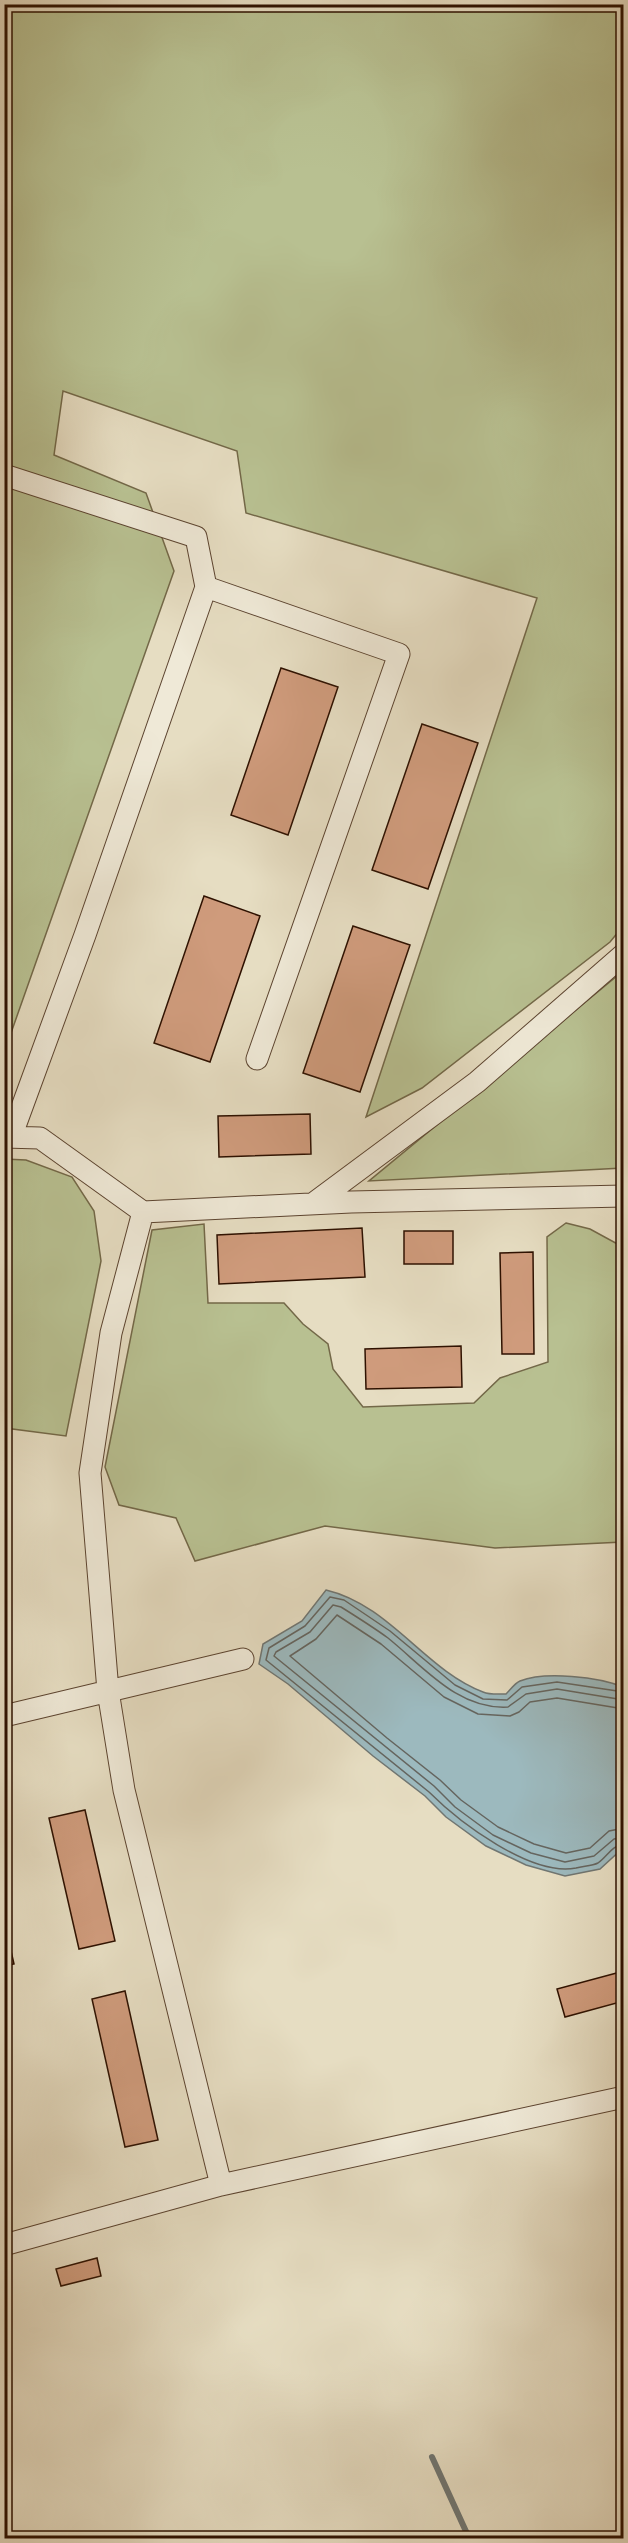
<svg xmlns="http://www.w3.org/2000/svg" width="628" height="2543" viewBox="0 0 628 2543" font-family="Alegreya,serif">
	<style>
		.green { fill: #b8c091; stroke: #736848; stroke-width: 1.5 }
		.water { fill: #9cb9be; stroke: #707672; stroke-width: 1.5 }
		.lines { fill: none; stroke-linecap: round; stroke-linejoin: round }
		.shore { stroke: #65655f; stroke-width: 1.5 }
		.stream { stroke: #707672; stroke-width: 6 }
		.building { fill: #cf9b7c; stroke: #2e1100; stroke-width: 1.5 }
		.minor-casing { stroke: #5c4430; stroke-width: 23 }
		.minor { stroke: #efe9d7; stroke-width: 21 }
	</style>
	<rect width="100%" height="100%" fill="#e6ddc2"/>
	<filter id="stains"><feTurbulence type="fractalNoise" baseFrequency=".00333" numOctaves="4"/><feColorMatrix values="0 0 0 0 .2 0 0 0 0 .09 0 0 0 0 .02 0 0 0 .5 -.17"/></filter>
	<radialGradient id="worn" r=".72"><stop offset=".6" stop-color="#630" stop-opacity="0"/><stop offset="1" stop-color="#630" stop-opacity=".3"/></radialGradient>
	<path class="green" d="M5,5H623L624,925L610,942L422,1088L366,1117L537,598L246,513L237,451L63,391L54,455L146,493L174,571L5,1050Z
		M623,971V1168L369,1181Z
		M4,1159L26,1160L72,1177L94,1211L101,1261L66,1436L5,1428Z
		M566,1223L590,1229L623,1247V1542L495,1548L325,1526L195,1561L176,1518L119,1505L105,1467L152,1230L204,1224L208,1303H284L303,1324L328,1344L333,1369L363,1407L474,1403L500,1378L548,1362L547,1237Z"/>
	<path class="water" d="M326,1590C390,1605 425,1670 483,1692C490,1695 499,1694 506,1694C510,1690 515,1683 520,1681C545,1671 599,1677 623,1687V1848L600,1869L565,1876L526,1865L486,1846L446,1817L425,1796L373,1756L288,1684L259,1664L263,1644L302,1621Z"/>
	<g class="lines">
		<path class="shore" d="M624,1692L557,1682L522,1687L507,1700L483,1699L455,1685L390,1631L344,1600L330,1597L305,1626L269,1648L266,1660L429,1792C459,1822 531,1877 576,1868C583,1866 592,1866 598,1863C607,1857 612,1845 624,1844
			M624,1700L557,1689L526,1694L508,1707C458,1710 424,1667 388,1638C373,1627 357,1617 341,1607L333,1605L310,1632L276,1652L274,1656L434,1786L455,1807L493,1835L531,1853L565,1862L594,1856L614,1839L624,1837
			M624,1709L557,1698L530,1702L519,1712L510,1716L478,1714L444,1697L381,1644L337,1615L316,1639L290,1656L387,1738L440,1780L461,1800L498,1827L534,1844L566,1853L590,1848L609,1831L624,1828"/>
		<path class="stream" d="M432,2457L469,2538"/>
	</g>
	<path class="building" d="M281,668L338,687L288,835L231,815Z
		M422,724L478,743L428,889L372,870Z
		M204,896L260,916L210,1062L154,1043Z
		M353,926L410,945L360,1092L303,1073Z
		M310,1114L311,1154L219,1157L218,1116Z
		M362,1228L365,1277L219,1284L217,1235Z
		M404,1231H453V1264H404Z
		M533,1252L534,1354H502L500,1253Z
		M461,1346L462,1387L366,1389L365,1349Z
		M85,1810L115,1941L79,1949L49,1818Z
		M4,1921L14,1964L4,1966Z
		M624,1971V2001L565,2017L557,1989Z
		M125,1991L158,2140L125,2147L92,1999Z
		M97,2258L101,2276L61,2286L56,2269Z"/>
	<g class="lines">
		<defs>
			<path id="minor" d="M4,475L196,537L206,587L85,935L11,1137
				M206,587L399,654L257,1059
				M4,1137L40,1138L143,1212
				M314,1203L477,1082L624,954
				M4,1716L243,1659
				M221,2185L624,2097
				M4,2245L221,2185L124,1790L108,1691L90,1473L111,1333L143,1212L351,1202L624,1196"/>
		</defs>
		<use href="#minor" class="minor-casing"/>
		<use href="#minor" class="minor"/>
	</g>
	<rect width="628" height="2543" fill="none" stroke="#e6ddc2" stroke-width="24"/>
	<rect x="6" y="6" width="616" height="2531" fill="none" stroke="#2e1100" stroke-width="3"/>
	<rect x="12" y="12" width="604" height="2519" fill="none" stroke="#2e1100" stroke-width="1.5"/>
	<rect width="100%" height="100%" filter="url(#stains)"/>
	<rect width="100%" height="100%" fill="url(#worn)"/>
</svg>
